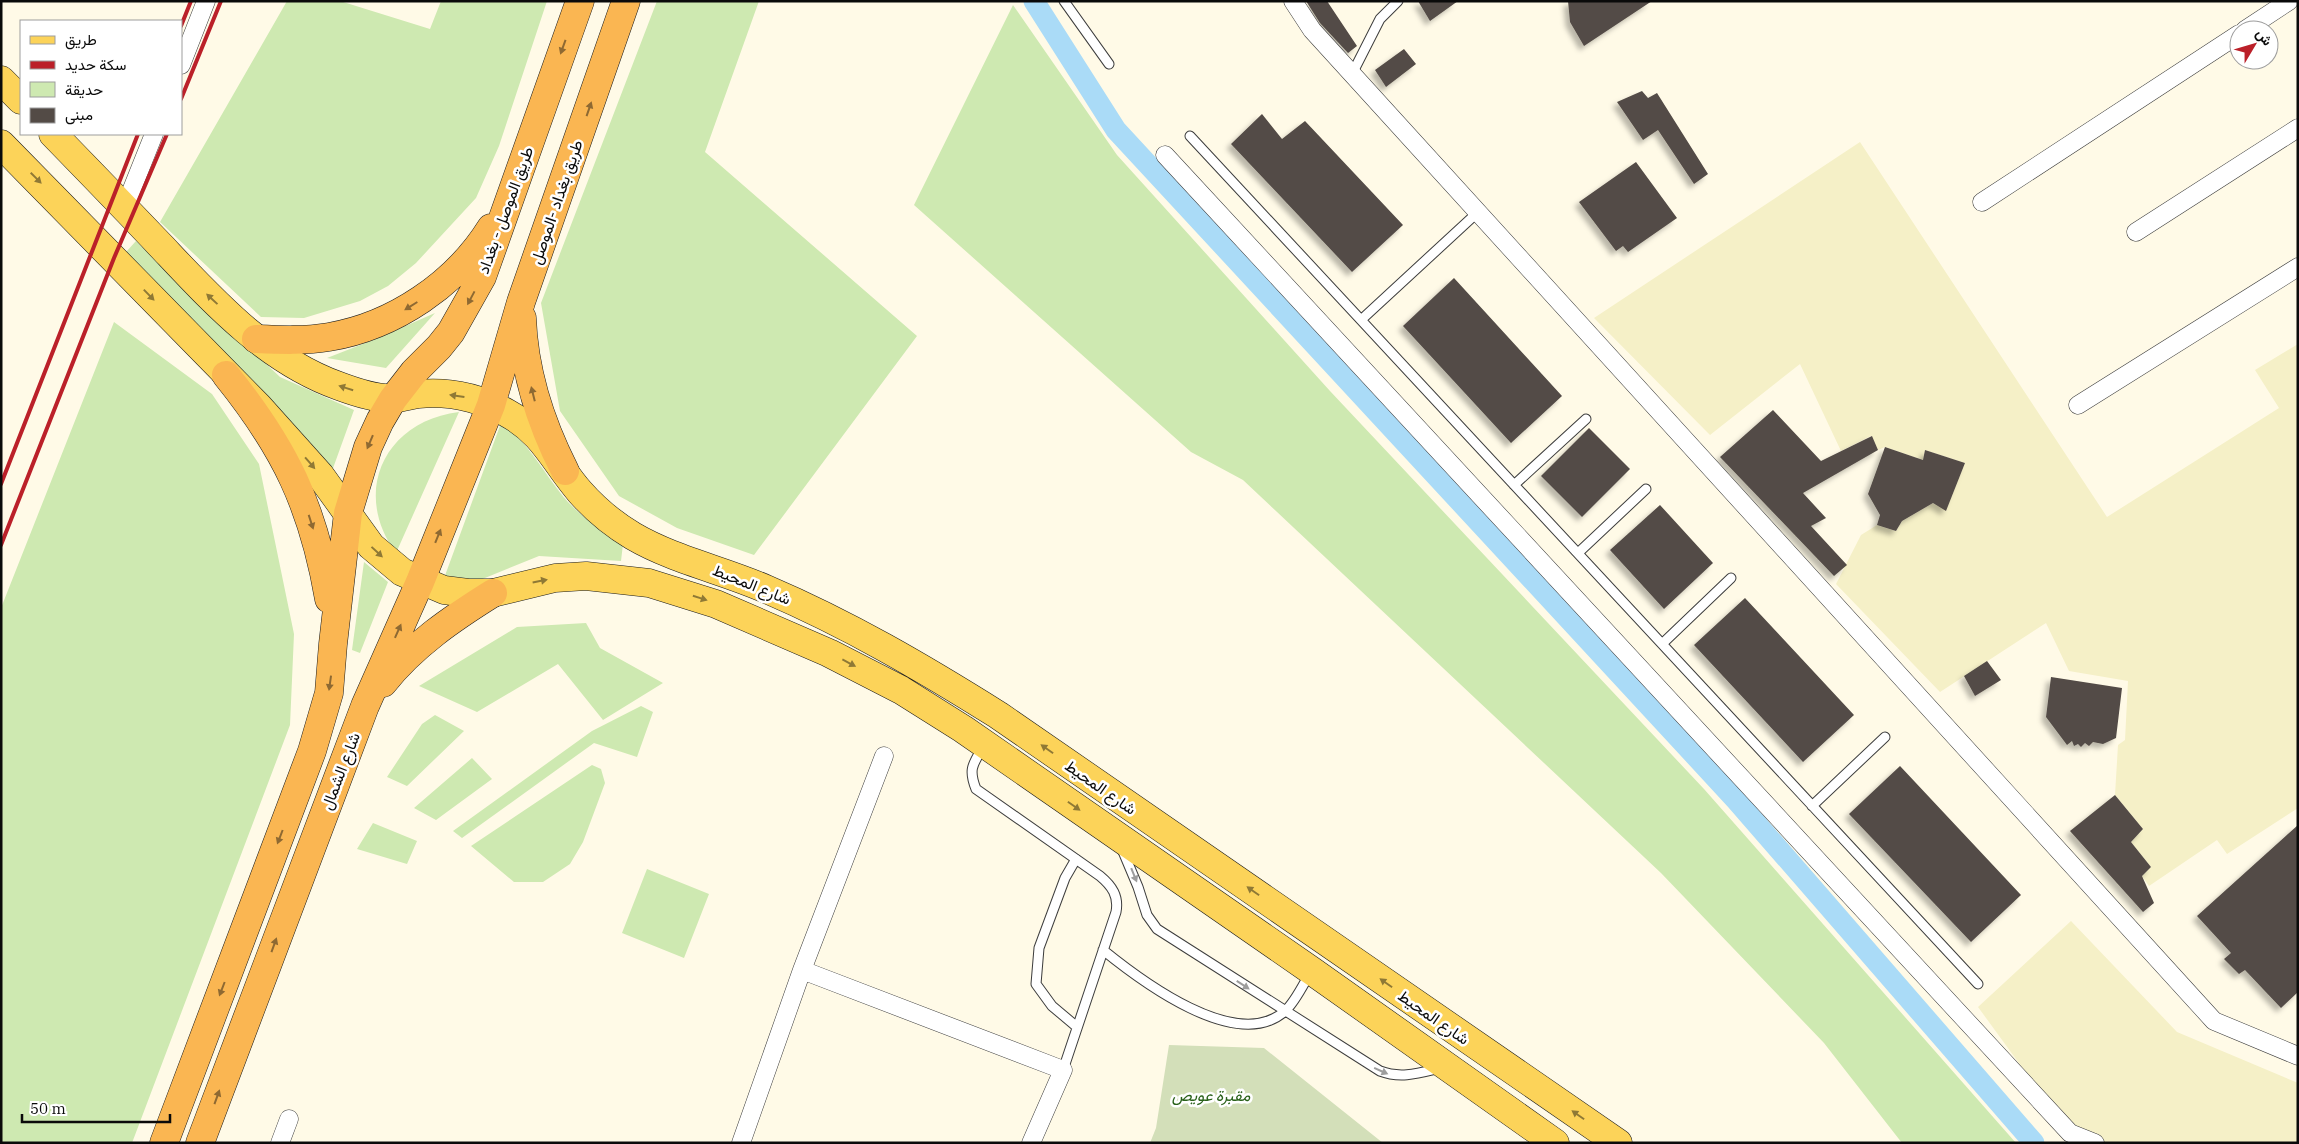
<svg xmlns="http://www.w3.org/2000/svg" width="2299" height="1144" viewBox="0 0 2299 1144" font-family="'IBM Plex Serif',Vazirmatn,serif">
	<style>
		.farmland { fill: #f5f0c7 }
		.green { fill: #cee9b1 }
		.cemetery { fill: #d3dfb9 }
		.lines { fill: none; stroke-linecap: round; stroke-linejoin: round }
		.canal { stroke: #aadbf7; stroke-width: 21 }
		.building { fill: #534b46; filter: url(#shadow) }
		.service-casing { stroke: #3d3d3d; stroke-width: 11 }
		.minor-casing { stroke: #3d3d3d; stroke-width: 19 }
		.primary-casing { stroke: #1b1b1b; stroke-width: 29 }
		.trunk-casing { stroke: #1b1b1b; stroke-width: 29 }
		.service { stroke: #fff; stroke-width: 9 }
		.minor { stroke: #fff; stroke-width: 18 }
		.primary { stroke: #fcd359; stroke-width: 28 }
		.trunk { stroke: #fab652; stroke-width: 28 }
		.rail { stroke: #bb2029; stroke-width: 4 }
		.oneway { fill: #8e6932 }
		.oneway2 { fill: #8f7935 }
		.oneway3 { fill: #9d9d9d }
		.labels { text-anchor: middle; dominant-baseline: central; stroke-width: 5; stroke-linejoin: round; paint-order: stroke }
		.street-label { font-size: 16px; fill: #0a0a0a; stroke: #fff }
		.park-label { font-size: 16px; font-style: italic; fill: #29611a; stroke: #fff }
	</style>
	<defs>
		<filter id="shadow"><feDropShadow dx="-4.5" dy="4.5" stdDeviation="2.5" flood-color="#0004"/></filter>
	</defs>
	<rect width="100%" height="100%" fill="#fffae7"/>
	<path class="farmland" d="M1860,142L2107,517L2279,408L2255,370L2298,344V808L2227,854L2217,840L2149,886L2142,876L2151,867L2131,842L2143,829L2115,795L2118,745L2125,740L2128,681L2069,671L2046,623L1940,692L1836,584L1861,535L1877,525L1896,531L1902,521L1933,503L1946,510L1965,463L1925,450L1923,460L1885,447L1878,450L1871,436L1841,451L1800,364L1710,435L1594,318Z
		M2071,921L2177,1032L2298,1083V1143H2095L2070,1133L1978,1007Z"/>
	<path class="green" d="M287,1H340L430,29L441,1H547L499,146L476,198L416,263L388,286L360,301L304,318L261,317L160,222Z
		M657,1H759L705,152L917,336L754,555L677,528L619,496L560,411L541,303Z
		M1013,5L1117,155L1330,391L1704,789L2016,1143H1902L1824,1043L1661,873L1243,480L1191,452L914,205Z
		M136,241L280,377L354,410L332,471L126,252Z
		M435,313L386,368L327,358L378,338Z
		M114,322L212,394L259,464L294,634L290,725L132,1143H1V608Z
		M459,412L396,553C351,492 385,421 459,412Z
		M501,423C530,443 545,476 568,502C584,519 603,531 623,544L621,561L539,556L480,580L443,581Z
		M364,562L388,582L360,653L352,650Z
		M586,623L600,648L663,683L603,720L558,664L477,712L419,686L517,627Z
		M641,706L653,712L637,757L594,743L462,838L453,831L592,731Z
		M435,715L464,731L407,786L387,777L422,724Z
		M472,758L492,779L436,820L414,808Z
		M592,765L601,769L605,783L583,842L570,864L543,882H514L471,846Z
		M373,823L417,841L407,864L357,849Z
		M647,869L709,894L684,958L622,933Z"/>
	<path class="cemetery" d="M1169,1045L1264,1048L1383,1143H1150L1156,1128Z"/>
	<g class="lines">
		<path class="canal" d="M1034,1L1116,130L1736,800L2034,1143"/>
	</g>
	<path class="building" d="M1306,1H1327L1357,46L1348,53L1320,23Z
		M1418,1H1458L1430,21Z
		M1568,1H1652L1584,46L1570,22Z
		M1404,49L1416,64L1386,87L1375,70Z
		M1642,91L1648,98L1657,93L1708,174L1694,184L1658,130L1643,140L1617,102Z
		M1262,114L1282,139L1305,121L1403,225L1352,272L1231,144Z
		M1636,162L1677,218L1628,252L1623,246L1616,251L1579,202Z
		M1454,278L1562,396L1511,443L1403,326Z
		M1773,410L1821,461L1872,436L1878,450L1803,493L1826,518L1811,526L1847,565L1834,576L1720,457Z
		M1589,428L1630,469L1582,517L1541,476Z
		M1885,447L1923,460L1925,450L1965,463L1946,511L1933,503L1902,521L1896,531L1877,525L1880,515L1868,494Z
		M1660,505L1713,563L1664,609L1610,550Z
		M1745,598L1854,715L1803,762L1694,645Z
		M1987,661L2001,680L1975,696L1964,676Z
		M2051,677L2122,688L2116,738L2103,744L2093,742L2089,746L2085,743L2081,747L2078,744L2074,746L2072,741L2067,745L2046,717Z
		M1900,766L2021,895L1971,942L1849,814Z
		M2115,795L2143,829L2131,842L2151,867L2142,876L2154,903L2143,912L2070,831Z
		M2298,825V992L2281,1008L2245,970L2239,974L2224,959L2231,953L2197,916Z"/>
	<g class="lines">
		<defs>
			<path id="service" d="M1064,1L1109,64
				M1352,74L1380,19L1398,1
				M1190,136L1978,984
				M1361,320L1478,212
				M1514,485L1586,419
				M1578,553L1646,489
				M1662,644L1731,578
				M983,747C973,764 968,769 976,789L1100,876C1112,886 1119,896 1116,912L1063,1070
				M1812,806L1885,737
				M1122,849L1138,887L1147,915L1157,929L1380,1071C1401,1079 1419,1073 1440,1068
				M1076,859L1065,878L1039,948L1036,984L1052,1006L1077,1027
				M1103,950C1140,980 1237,1054 1285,1011C1295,1002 1303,985 1310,973"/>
			<path id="minor" d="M1293,1L1312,30L2214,1021L2298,1056
				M2245,30L2289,1
				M181,65L206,1
				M1165,155L2070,1133L2095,1143
				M1982,202L2239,34
				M124,209L154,134
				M2136,232L2298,128
				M2078,405L2298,267
				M802,970L1063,1070L1031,1143
				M280,1143L289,1119
				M741,1143L802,970L884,756"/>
			<path id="primary" d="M1,80L21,100
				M53,134C89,171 125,208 161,246C213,301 266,360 339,386C355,392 379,400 395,398C403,398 410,395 418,394C449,391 480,398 507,413C544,433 554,462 580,492C595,509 613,524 633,536C674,560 723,570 766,589C848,624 923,668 998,715L1618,1143
				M1,144L259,407L320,475L371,546L402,572L444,590L468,593H493L555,578L586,576L649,583L716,604L829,653L901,690L963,729L1312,971L1555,1143"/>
			<path id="trunk" d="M522,318C524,373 540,422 565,471
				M256,339C281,340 305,341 329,337C394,326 456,284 491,228
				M226,375C285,448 313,506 329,599
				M383,683C413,645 453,618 493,593
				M164,1143L312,751L329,693L333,644L348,513L368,447L380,421L393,399L414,372L439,347L451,332L482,277L580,1
				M200,1143L365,706L420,582L491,405L521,302L626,1"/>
		</defs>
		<use href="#service" class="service-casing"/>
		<use href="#minor" class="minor-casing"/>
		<use href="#primary" class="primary-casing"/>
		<use href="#trunk" class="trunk-casing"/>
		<use href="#service" class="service"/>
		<use href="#minor" class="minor"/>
		<use href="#primary" class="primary"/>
		<use href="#trunk" class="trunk"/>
		<path class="rail" d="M181,26L191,1
			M181,99L221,1
			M1,484L138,134
			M1,545L114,258L167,134"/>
	</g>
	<defs><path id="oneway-solid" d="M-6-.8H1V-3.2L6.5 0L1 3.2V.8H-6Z" transform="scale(1.25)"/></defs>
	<g class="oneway">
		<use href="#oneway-solid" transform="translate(563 47) rotate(110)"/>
		<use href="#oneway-solid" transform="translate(589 109) rotate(-71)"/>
		<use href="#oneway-solid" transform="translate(471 298) rotate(118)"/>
		<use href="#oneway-solid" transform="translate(411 306) rotate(148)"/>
		<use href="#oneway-solid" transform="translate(533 394) rotate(-104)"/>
		<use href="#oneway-solid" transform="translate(370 442) rotate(113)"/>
		<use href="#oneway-solid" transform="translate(311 522) rotate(72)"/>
		<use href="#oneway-solid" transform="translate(438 536) rotate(-68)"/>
		<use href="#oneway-solid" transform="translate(398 631) rotate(-66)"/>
		<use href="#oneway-solid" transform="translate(330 683) rotate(98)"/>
		<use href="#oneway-solid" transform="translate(280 837) rotate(111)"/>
		<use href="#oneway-solid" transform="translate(274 945) rotate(-70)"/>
		<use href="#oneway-solid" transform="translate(222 989) rotate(111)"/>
		<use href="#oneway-solid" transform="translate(217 1097) rotate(-70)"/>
	</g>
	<g class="oneway2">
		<use href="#oneway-solid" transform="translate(36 178) rotate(45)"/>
		<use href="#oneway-solid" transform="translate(149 295) rotate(46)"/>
		<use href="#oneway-solid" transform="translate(212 299) rotate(-137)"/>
		<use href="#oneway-solid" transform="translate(346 388) rotate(-163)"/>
		<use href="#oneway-solid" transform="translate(457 396) rotate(-172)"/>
		<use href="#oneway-solid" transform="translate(310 463) rotate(49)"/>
		<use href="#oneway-solid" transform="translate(377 552) rotate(43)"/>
		<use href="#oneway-solid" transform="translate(540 581) rotate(-11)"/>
		<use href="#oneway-solid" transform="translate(700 598) rotate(18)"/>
		<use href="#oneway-solid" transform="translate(849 663) rotate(28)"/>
		<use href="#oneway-solid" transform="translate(1047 749) rotate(-145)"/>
		<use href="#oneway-solid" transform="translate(1074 806) rotate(35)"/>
		<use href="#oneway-solid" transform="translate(1253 891) rotate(-145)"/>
		<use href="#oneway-solid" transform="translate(1386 983) rotate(-145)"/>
		<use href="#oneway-solid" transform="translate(1578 1115) rotate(-145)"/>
	</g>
	<g class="oneway3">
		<use href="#oneway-solid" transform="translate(1134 875) rotate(68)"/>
		<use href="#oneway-solid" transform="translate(1243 985) rotate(33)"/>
		<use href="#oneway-solid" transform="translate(1381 1071) rotate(24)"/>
	</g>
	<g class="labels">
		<g class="street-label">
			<text transform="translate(556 202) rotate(-71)">طريق بغداد -الموصل</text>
			<text transform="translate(505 210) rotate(-70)">طريق الموصل - بغداد</text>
			<text transform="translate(752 584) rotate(22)">شارع المحيط</text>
			<text transform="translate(340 771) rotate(-69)">شارع الشمال</text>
			<text transform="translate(1101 787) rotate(35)">شارع المحيط</text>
			<text transform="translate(1434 1017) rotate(35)">شارع المحيط</text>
		</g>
		<g class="park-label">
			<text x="1211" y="1095">مقبرة عويص</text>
		</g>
	</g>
	<rect width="2299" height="1144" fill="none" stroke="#0a0a0a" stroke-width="5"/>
	<rect x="20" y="20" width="162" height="115" fill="#ffffff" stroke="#9d9d9d"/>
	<rect x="30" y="36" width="25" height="8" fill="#fcd359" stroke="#9d9d9d"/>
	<text x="65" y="45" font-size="15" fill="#0a0a0a">طريق</text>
	<rect x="30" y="61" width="25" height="8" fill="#bb2029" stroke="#9d9d9d"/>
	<text x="65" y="70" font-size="15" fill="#0a0a0a">سكة حديد</text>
	<rect x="30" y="82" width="25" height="15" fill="#cee9b1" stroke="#9d9d9d"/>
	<text x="65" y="95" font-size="15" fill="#0a0a0a">حديقة</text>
	<rect x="30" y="108" width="25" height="15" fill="#534b46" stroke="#9d9d9d"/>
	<text x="65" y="120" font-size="15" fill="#0a0a0a">مبنى</text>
	<g transform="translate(2254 45) rotate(52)"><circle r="24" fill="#ffffff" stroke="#9d9d9d"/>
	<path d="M0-4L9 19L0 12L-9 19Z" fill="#bb2029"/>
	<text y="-8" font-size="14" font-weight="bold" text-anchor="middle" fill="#0a0a0a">ش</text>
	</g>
	<path d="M22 1114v8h148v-8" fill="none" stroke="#0a0a0a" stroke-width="2.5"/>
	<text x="30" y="1114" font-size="15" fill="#0a0a0a" stroke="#ffffff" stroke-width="4" paint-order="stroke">50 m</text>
</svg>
